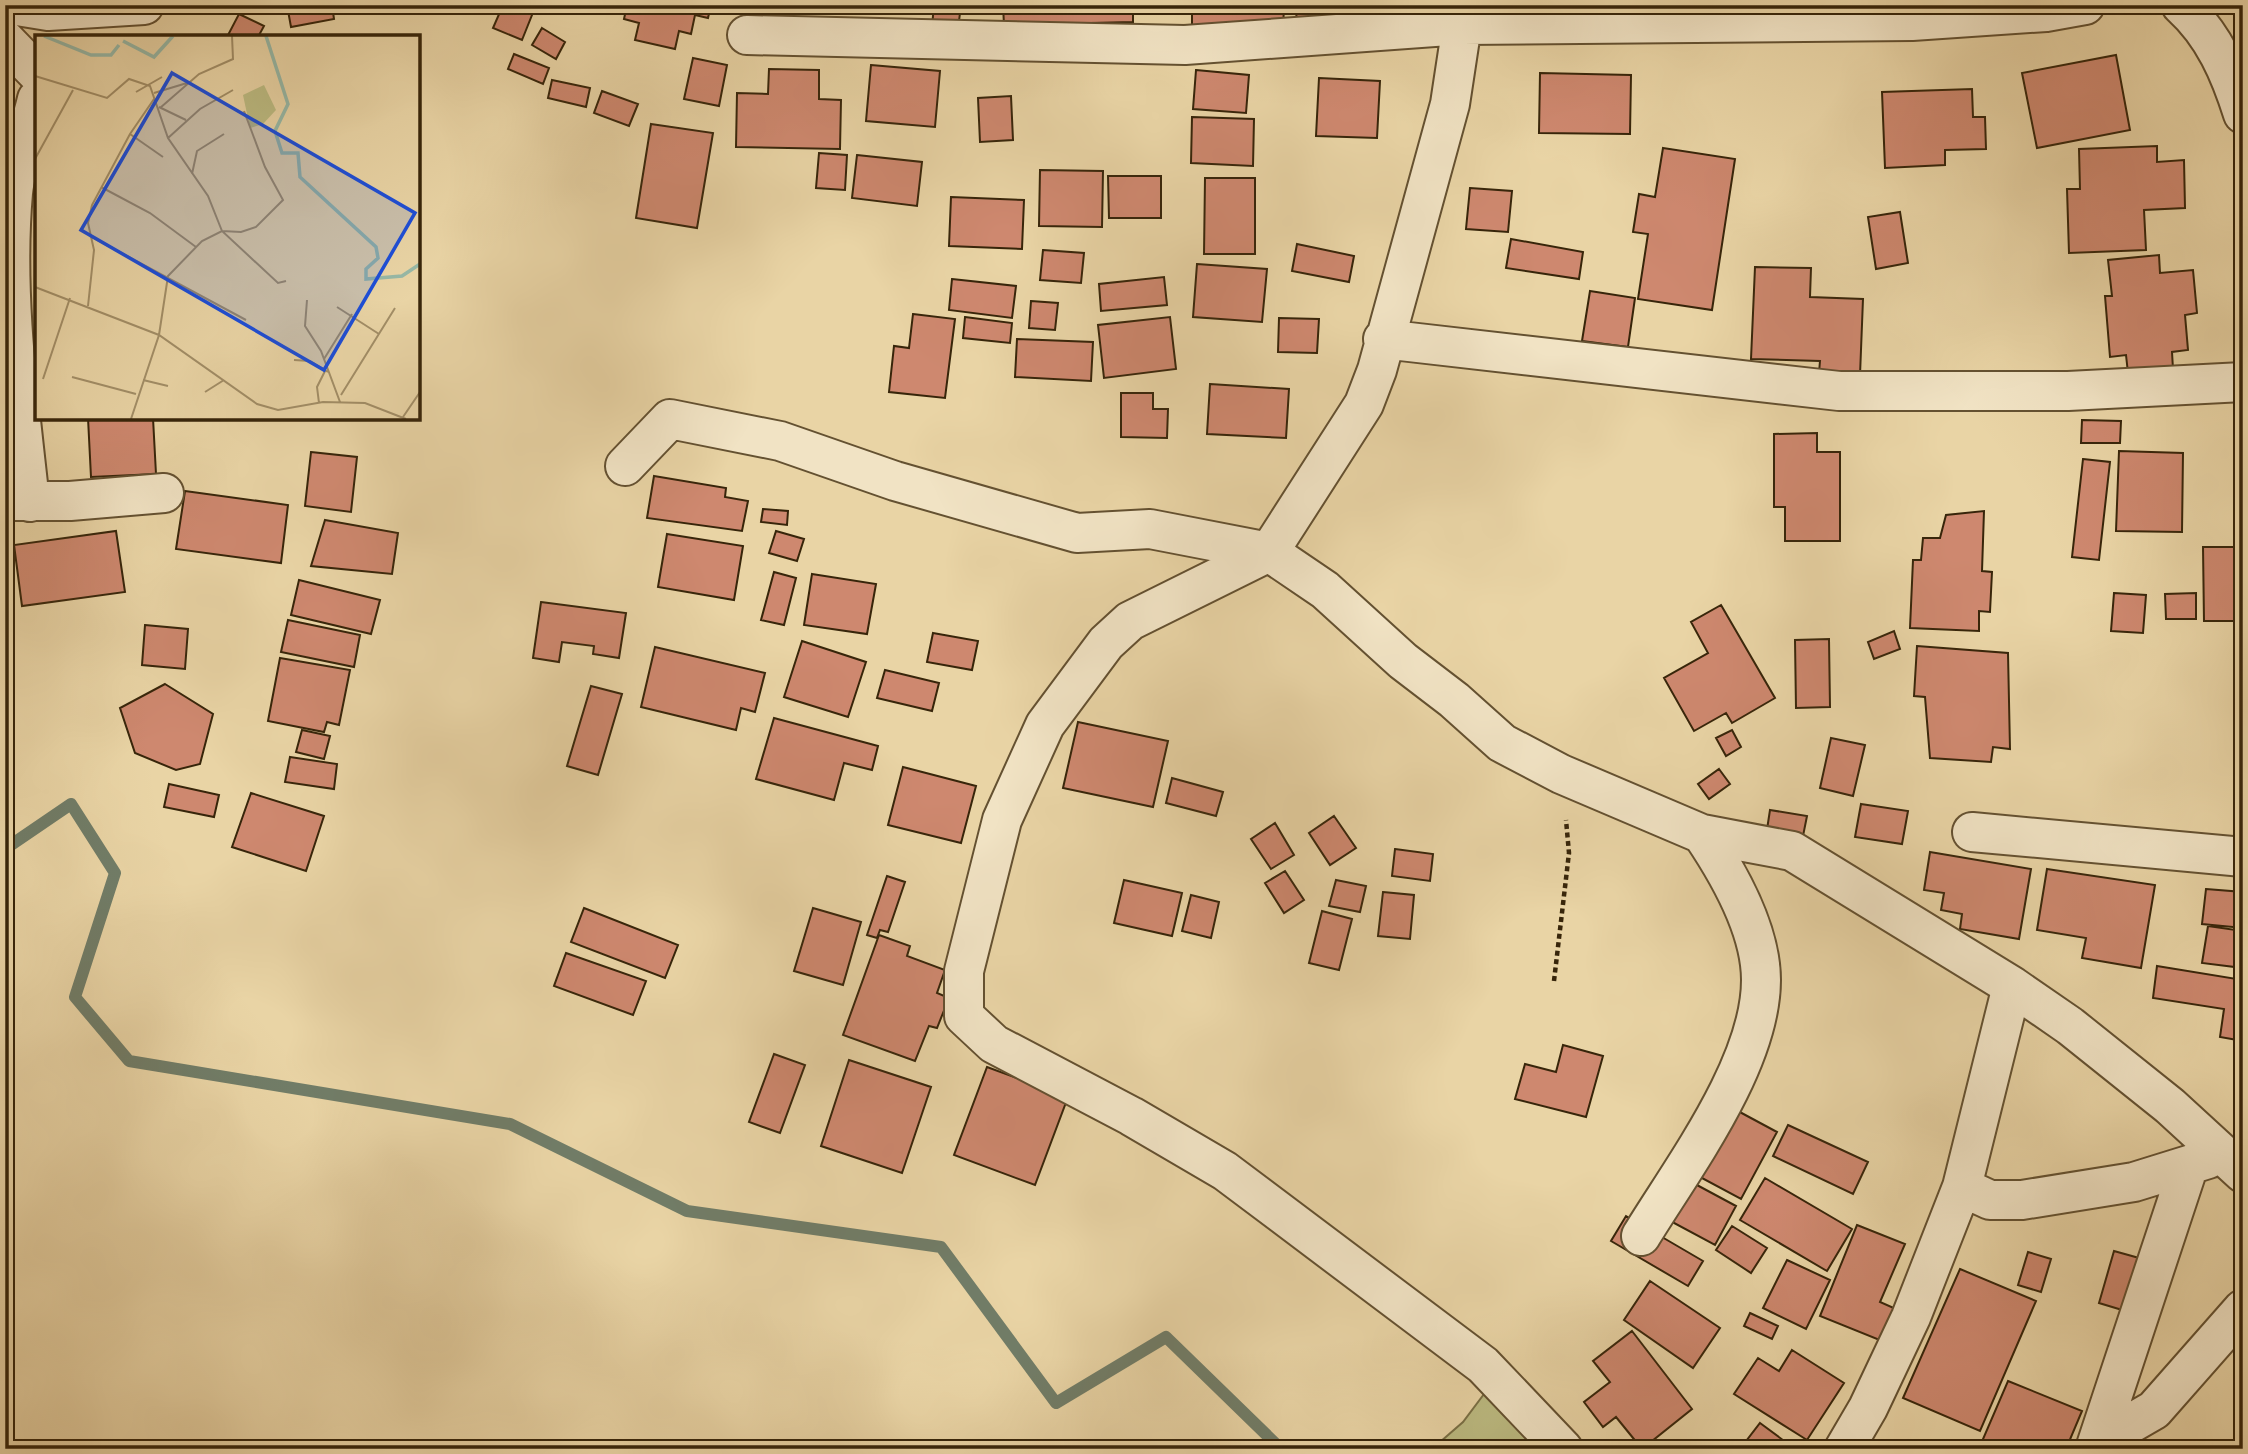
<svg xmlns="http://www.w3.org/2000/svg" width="2248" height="1454" viewBox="0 0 2248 1454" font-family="Vollkorn,serif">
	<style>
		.green { fill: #bcbb82; stroke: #7a7046; stroke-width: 2 }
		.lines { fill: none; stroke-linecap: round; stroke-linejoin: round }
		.stream { stroke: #717d68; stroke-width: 12 }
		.building { fill: #ce886f; stroke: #37250a; stroke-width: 2 }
		.street-casing { stroke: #645131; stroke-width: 42 }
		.path { stroke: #37250a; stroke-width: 4.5; stroke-dasharray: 5 3.5; stroke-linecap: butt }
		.street { stroke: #f1e3c4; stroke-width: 38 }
		.inset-river { fill: none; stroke: #97b8a6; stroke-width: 3.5 }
		.inset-road { fill: none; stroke: #a28e67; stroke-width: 2 }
		.view { fill: #1d4ed8; fill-opacity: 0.15; stroke: #1d4ed8; stroke-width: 3.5 }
		.inset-edge { fill: none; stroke: #37250a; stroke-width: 3.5 }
	</style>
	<rect width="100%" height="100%" fill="#e9d4a5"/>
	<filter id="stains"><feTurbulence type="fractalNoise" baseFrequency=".00286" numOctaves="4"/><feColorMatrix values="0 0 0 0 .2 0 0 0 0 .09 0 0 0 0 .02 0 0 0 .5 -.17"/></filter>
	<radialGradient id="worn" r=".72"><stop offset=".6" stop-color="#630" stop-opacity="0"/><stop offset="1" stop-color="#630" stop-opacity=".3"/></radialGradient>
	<path class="green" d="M1490,1386L1545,1449H1432L1463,1422Z"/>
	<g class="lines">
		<path class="stream" d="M5,849L71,804L115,873L75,997L129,1061L510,1124L687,1211L941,1247L1056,1403L1166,1337L1281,1449"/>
	</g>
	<path class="building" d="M287,5H332L334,19L291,27Z
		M503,5H536L522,40L493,28Z
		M627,5H711L708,18L695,15L691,34L679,31L675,49L635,40L639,23L624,19Z
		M934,5H961L958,29L932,27Z
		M1003,5H1133V22L1004,25Z
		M1192,5H1284L1283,32L1192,30Z
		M1296,5H1393V13L1297,29Z
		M239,14L264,26L258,37H227Z
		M542,28L565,42L556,59L532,45Z
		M514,54L549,68L543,84L508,69Z
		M2116,55L2130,130L2037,148L2022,73Z
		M693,58L727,65L719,106L684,99Z
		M871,65L940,71L935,127L866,121Z
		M769,69L819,70V99L841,100L840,149L736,147L737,93L768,94Z
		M1196,70L1249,75L1246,113L1193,109Z
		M1540,73L1631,75L1630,134L1539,133Z
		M1319,78L1380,81L1377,138L1316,136Z
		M552,80L590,88L586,107L548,98Z
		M1972,89L1973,117H1985L1986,149L1945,150V165L1885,168L1882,92Z
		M602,91L638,104L629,126L594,113Z
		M1011,96L1013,140L980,142L978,98Z
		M1192,117L1254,119L1253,166L1191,163Z
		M651,124L713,133L697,228L636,218Z
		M2157,146V162L2184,160L2185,208L2144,210L2146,250L2069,253L2067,189H2080L2079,149Z
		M1663,148L1735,159L1712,310L1638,299L1648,234L1633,232L1639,194L1655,197Z
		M819,153L847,155L845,190L816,188Z
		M857,155L922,162L917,206L852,198Z
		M1040,170L1103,171L1102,227L1039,226Z
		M1108,176H1161V218H1109Z
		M1205,178H1255V254H1204Z
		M1470,188L1512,191L1508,232L1466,229Z
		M951,197L1024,200L1022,249L949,246Z
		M1900,212L1908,263L1876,269L1868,217Z
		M1511,239L1583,252L1579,279L1506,268Z
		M1297,244L1354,256L1349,282L1292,271Z
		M1043,250L1084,253L1081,283L1040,280Z
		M2159,255L2160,273L2193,270L2197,313L2185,315L2188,350L2172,352L2173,369L2128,373L2126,355L2110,357L2105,296H2112L2108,260Z
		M1197,264L1267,269L1262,322L1193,317Z
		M1755,267L1811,268L1810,297L1863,299L1860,375L1819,373L1820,361L1751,359Z
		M1164,277L1167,305L1101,311L1099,284Z
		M952,279L1016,286L1012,318L949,310Z
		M1590,291L1635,298L1628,347L1582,341Z
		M1031,301L1058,303L1055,330L1029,328Z
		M913,314L955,319L945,398L889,392L894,346L909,348Z
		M965,317L1012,323L1010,343L963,338Z
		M1170,317L1176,369L1104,378L1098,325Z
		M1279,318L1319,319L1317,353L1278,352Z
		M1017,339L1093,342L1091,381L1015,377Z
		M1210,384L1289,389L1286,438L1207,434Z
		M1121,393H1153V409H1168L1167,438L1121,437Z
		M88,418H153L156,474L91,477Z
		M2082,420L2121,421L2120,443H2081Z
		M1817,433V452H1840V541H1785V507H1774V434Z
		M2119,451L2183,453L2182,532L2116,531Z
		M311,452L357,457L351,512L305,506Z
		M2083,459L2110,462L2099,560L2072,557Z
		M654,476L726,488L725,497L748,501L742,531L647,518Z
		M185,491L288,505L281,563L176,549Z
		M763,509L788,511L787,525L761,522Z
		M1984,511L1982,571L1992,572L1990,612L1979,611V631L1910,628L1913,560H1921L1923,538H1940L1946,515Z
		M325,520L398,533L392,574L311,566Z
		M116,531L125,592L22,606L14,545Z
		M776,531L804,539L797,561L769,553Z
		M667,534L743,546L734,600L658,587Z
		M2203,547H2243V621H2204Z
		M774,572L796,578L784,625L761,620Z
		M812,574L876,584L867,634L804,625Z
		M299,580L380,600L371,634L291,615Z
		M2114,593L2146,595L2143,633L2111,631Z
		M2196,593V619H2166L2165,594Z
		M541,602L626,613L619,658L593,654L594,646L562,642L559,662L533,658Z
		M1721,605L1775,698L1732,723L1726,713L1694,731L1664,678L1708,653L1691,622Z
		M288,620L360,635L354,667L281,652Z
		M145,625L188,629L185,669L142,665Z
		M1894,631L1900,649L1874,659L1868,642Z
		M933,633L978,641L972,670L927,662Z
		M1829,639L1830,707L1796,708L1795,640Z
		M802,641L866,662L848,717L784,697Z
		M1917,646L2008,653L2010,749L1993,747L1991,762L1930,758L1925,697L1914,696Z
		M655,647L765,673L755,712L741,708L736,730L641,707Z
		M280,658L350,670L339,725L327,722L324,732L268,721Z
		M885,670L939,683L932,711L877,698Z
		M165,684L213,714L200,764L176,770L135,753L120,708Z
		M591,686L622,694L598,775L567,766Z
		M774,718L878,746L872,770L844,763L834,800L756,779Z
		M1078,722L1168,741L1153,807L1063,788Z
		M302,730L330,736L324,759L296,752Z
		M1732,730L1741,747L1726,756L1716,738Z
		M1831,738L1865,745L1853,796L1820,788Z
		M290,757L337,764L334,789L285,782Z
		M903,767L976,786L961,843L888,825Z
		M1719,769L1730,784L1709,799L1698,784Z
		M1172,778L1223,792L1216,816L1166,803Z
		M169,784L219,795L214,817L164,807Z
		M251,793L324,816L306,871L232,847Z
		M1861,804L1908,811L1902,844L1855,837Z
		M1770,810L1807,816L1802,841L1766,836Z
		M1334,816L1356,848L1330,865L1309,833Z
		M1275,823L1294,855L1271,869L1251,839Z
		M1395,849L1433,854L1430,881L1392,876Z
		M1930,852L2031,869L2019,939L1960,929L1962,914L1941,910L1944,893L1924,890Z
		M2047,869L2155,885L2141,968L2082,958L2086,938L2037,930Z
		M1285,871L1304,900L1284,913L1265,883Z
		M887,876L905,882L888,932L880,930L877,938L867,935Z
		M1124,880L1182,893L1172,936L1114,923Z
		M1336,880L1366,886L1360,912L1329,906Z
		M2206,889L2243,892V928L2202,924Z
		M1383,892L1414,895L1410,939L1378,936Z
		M1191,895L1219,902L1211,938L1182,931Z
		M584,908L678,945L665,978L571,942Z
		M813,908L861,922L843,985L794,971Z
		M1322,911L1352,919L1339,970L1309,963Z
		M2208,926L2243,931V968L2202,963Z
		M879,935L910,946L907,956L945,970L937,993L949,998L937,1028L929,1026L915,1061L843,1035Z
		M566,953L646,981L633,1015L554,986Z
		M2157,966L2243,980V1041L2220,1037L2224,1009L2153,998Z
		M1563,1045L1603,1056L1586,1117L1515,1099L1525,1064L1556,1072Z
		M774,1054L805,1065L780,1133L749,1122Z
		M849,1060L931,1087L902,1173L821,1146Z
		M987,1067L1068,1097L1035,1185L954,1155Z
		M1723,1103L1777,1132L1741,1199L1687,1170Z
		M1788,1125L1868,1162L1853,1194L1773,1156Z
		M1669,1170L1736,1206L1715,1245L1648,1209Z
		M1765,1178L1852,1229L1827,1271L1740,1220Z
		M1626,1216L1703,1261L1688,1286L1611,1241Z
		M1857,1225L1905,1244L1880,1302L1896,1309L1882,1341L1820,1316Z
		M1732,1226L1767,1248L1751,1273L1716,1250Z
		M2114,1251L2157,1263L2142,1316L2099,1303Z
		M2028,1252L2051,1259L2041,1292L2018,1285Z
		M1787,1260L1830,1280L1806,1329L1763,1308Z
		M1960,1269L2036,1301L1980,1431L1903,1398Z
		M1650,1281L1720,1328L1693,1368L1624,1320Z
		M1750,1313L1778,1326L1772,1339L1744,1326Z
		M1632,1331L1692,1409L1642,1449L1616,1417L1603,1427L1584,1402L1610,1382L1593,1361Z
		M1792,1350L1844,1383L1807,1440L1734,1394L1758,1358L1779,1371Z
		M2008,1381L2082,1411L2066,1449L1980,1446Z
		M1760,1423L1795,1449H1740Z"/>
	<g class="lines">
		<defs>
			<path id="street" d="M11,5L48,11L144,5
				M1455,5L1462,25L1450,104L1377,370L1364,404L1269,552L1130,621L1106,643L1045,725L1002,820L964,971V1016L994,1044L1131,1116L1225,1171L1483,1365L1563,1449
				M2181,5C2214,35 2230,73 2243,114
				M747,35L1185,45L1462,25L1912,21L2046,12L2085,5
				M5,40L37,73
				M1383,339L1839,391H2068L2243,382
				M625,466L670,419L780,441L895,481L1077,533L1150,529L1269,552L1325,590L1403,661L1454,700L1502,743L1561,774L1702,834L1792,851L2012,986L2070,1026L2170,1106L2243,1173
				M5,501H70L164,493
				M30,502C19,400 4,295 13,193C16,162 30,130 37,99
				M1972,832L2243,857
				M1962,1187L1990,1200H2022L2134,1182L2208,1159
				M1641,1236C1684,1166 1761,1064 1761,980C1761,930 1729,874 1702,834
				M2097,1443L2154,1410L2243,1309
				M1844,1449L1868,1408L1911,1317L1962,1187L2012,986
				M2095,1449L2189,1165"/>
		</defs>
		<use href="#street" class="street-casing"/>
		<path class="path" d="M1554,981L1569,853L1566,820"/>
		<use href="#street" class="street"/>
	</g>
	<g transform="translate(35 35)">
		<rect width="385" height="385" fill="#e9d4a5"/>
		<path d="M229,50L241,75L228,89L215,93L208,60Z" fill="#bcbb82"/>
		<path class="inset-river" d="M9,1L56,20H76L84,10M231,1L253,69L240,96L247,118H263L265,142L341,212L343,223L331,234V244L367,241L385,229M88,6L119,22L138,1"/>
		<path class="inset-road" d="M0,41L72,63L94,44L115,51L133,103L173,161L187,196L243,248L251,246M101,57L127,42M119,58L152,48M124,72L151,85M125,73L164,39L198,24L197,1M95,99L128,122M133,103L165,74L198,55M0,124L38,55M157,139L162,116L189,99M66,152L115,178L161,212M55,201L211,285M0,252L124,300L222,369L243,375L288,367L330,368L371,384M272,265L270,291L286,316L305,367M53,271L59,215L53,188L57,170L95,99L119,64M302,272L344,299M289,324L317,279M259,325L275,326L293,337M37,342L101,359M8,344L35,263M108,345L133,351M170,357L189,345M306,360L360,273M284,368L282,352L290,336M368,382L385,357M96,384L124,300L133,241L167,206L187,196L206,197L221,192L248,165L230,132L209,76"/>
		<path class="view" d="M137,38L380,178L289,335L46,195Z"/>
		<rect width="385" height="385" class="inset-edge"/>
	</g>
	<rect width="2248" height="1454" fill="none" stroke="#e9d4a5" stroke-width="28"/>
	<rect x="7" y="7" width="2234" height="1440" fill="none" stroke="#37250a" stroke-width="3.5"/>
	<rect x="14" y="14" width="2220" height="1426" fill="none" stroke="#37250a" stroke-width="2"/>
	<rect width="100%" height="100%" filter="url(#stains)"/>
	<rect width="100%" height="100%" fill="url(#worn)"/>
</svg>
